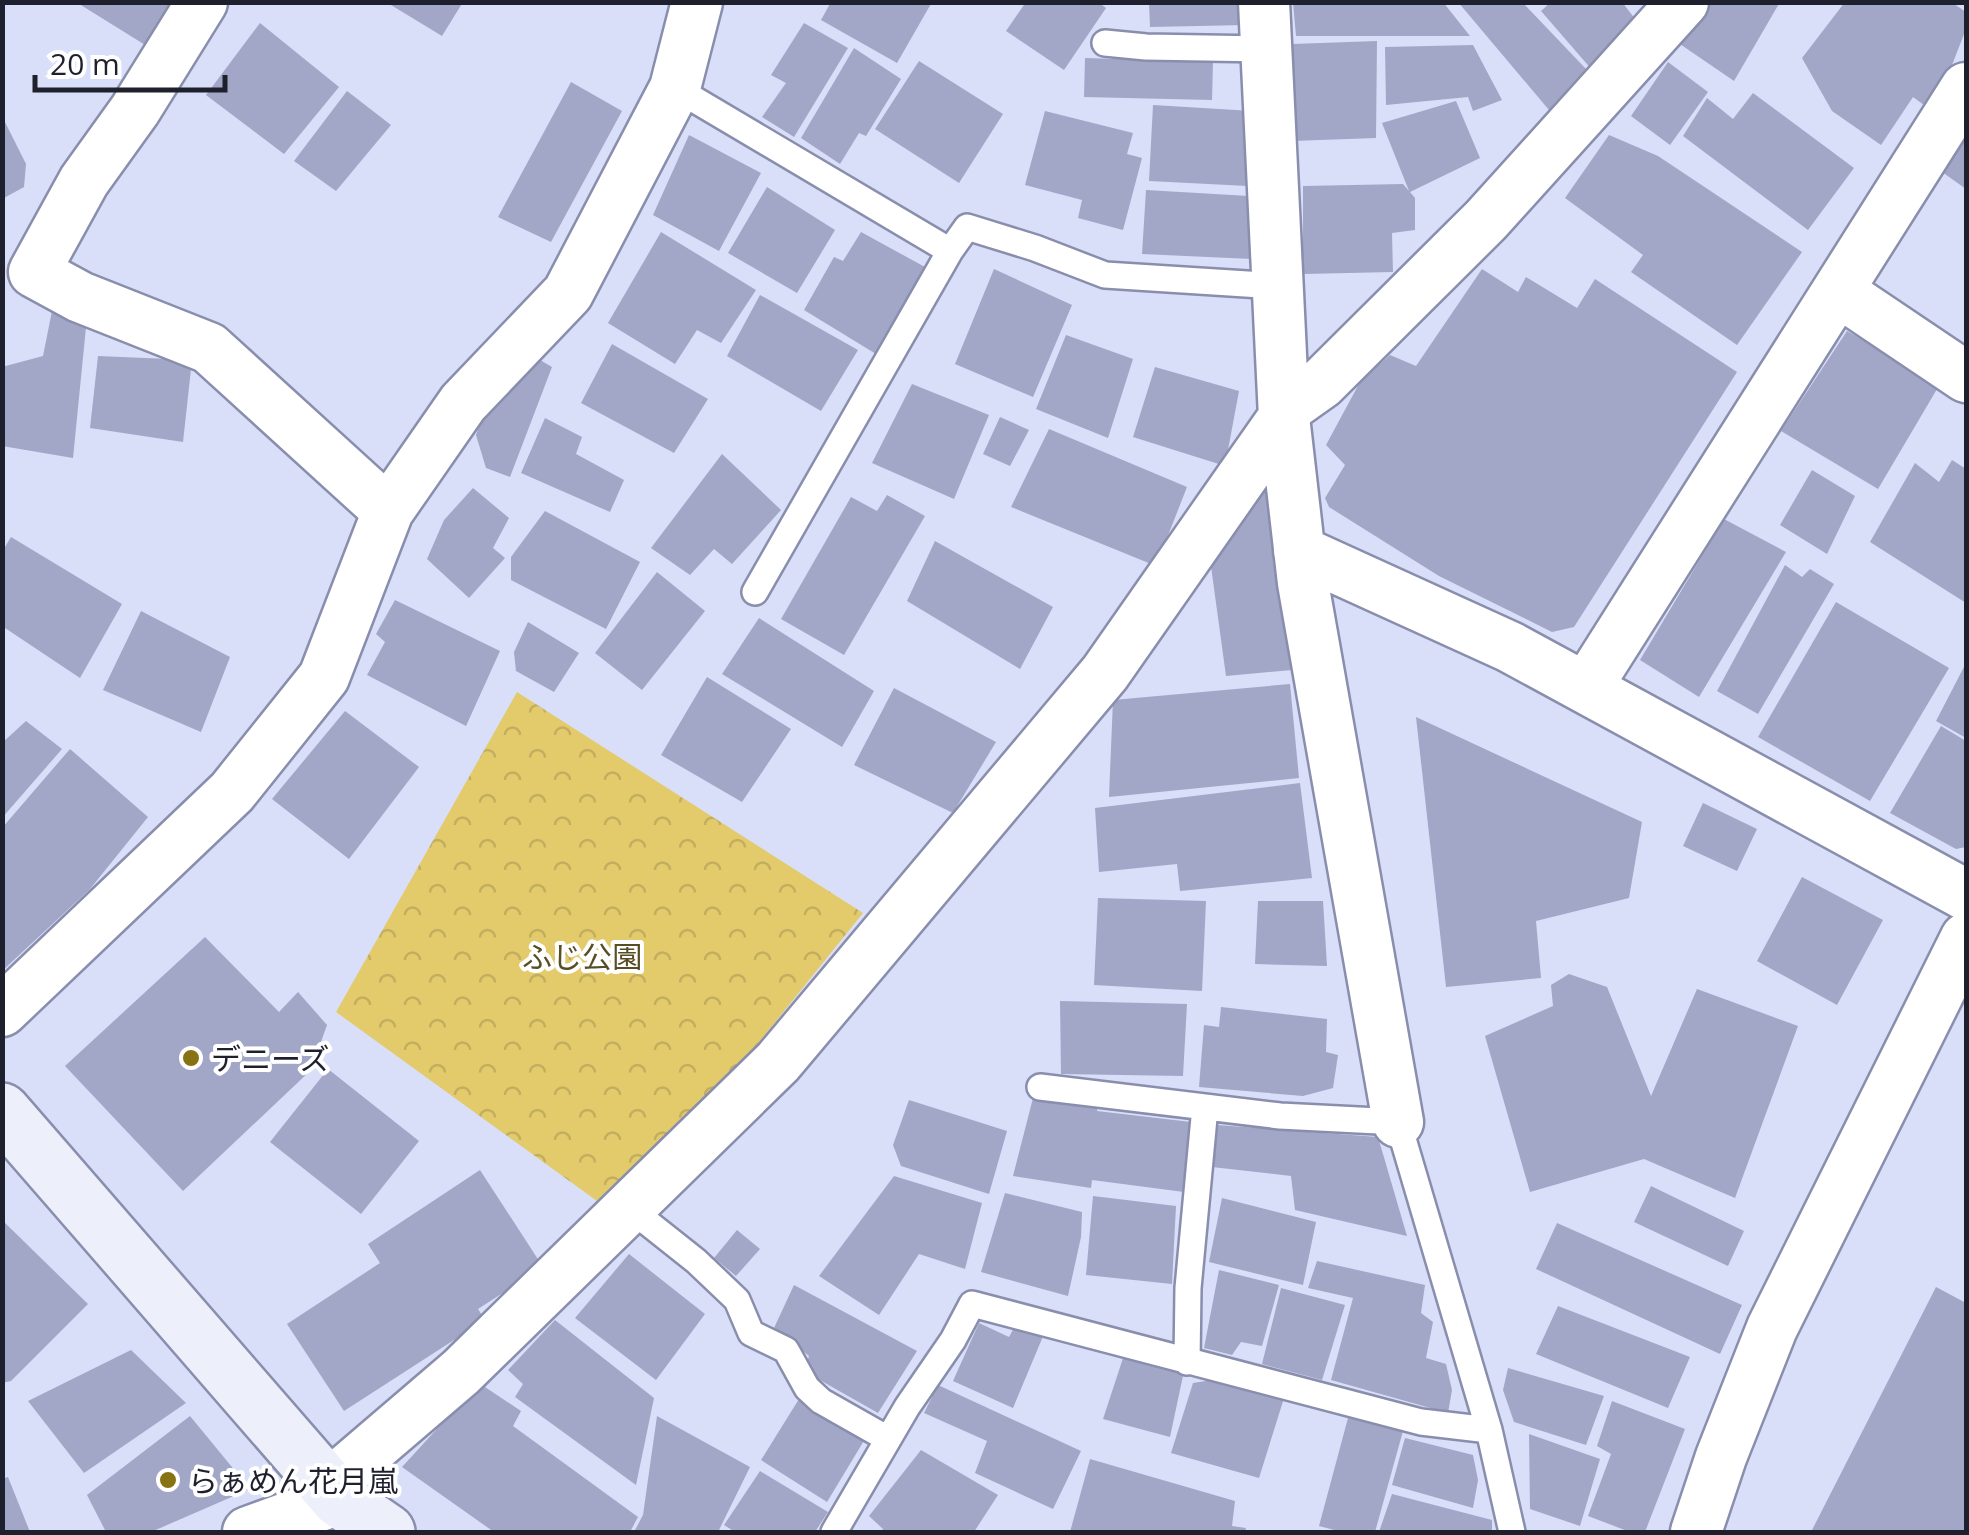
<svg xmlns="http://www.w3.org/2000/svg" width="1969" height="1535" viewBox="0 0 1969 1535" font-family="'Open Sans','Noto Sans JP',sans-serif">
	<style>
		.park { fill: url(#park-crowns) }
		.building { fill: #a2a7c7 }
		.lines { fill: none; stroke-linecap: round; stroke-linejoin: round }
		.lane-casing { stroke: #898ead; stroke-width: 30 }
		.street-casing { stroke: #898ead; stroke-width: 55 }
		.secondary-casing { stroke: #898ead; stroke-width: 60 }
		.lane { stroke: #fff; stroke-width: 25 }
		.street { stroke: #fff; stroke-width: 50 }
		.secondary { stroke: #edeffb; stroke-width: 55 }
		.poi-dot { fill: #877214; stroke: #fff; stroke-width: 4 }
		.labels { text-anchor: middle; dominant-baseline: central; stroke-width: 8; stroke-linejoin: round; paint-order: stroke }
		.park-label { font-size: 30px; fill: #584e24; stroke: #fff }
		.poi-label { font-size: 30px; fill: #1f202d; stroke: #fff; text-anchor: start }
	</style>
	<defs>
		<pattern id="park-crowns" width="20" height="18" patternUnits="userSpaceOnUse" patternTransform="scale(2.5)"><rect width="20" height="18" fill="#e3cb6c"/><path d="M2 6a3 3 0 1 1 6 0M12 15a3 3 0 1 1 6 0" fill="none" stroke="#c2ae5e"/></pattern>
	</defs>
	<rect width="100%" height="100%" fill="#d9def9"/>
	<path class="park" d="M517,692L863,913L756,1046L597,1201L336,1012Z"/>
	<path class="building" d="M76,2H175L150,48Z
		M386,2H463L442,36Z
		M831,2H932L897,63L821,20Z
		M1026,2H1098L1106,8L1064,70L1006,31Z
		M1149,2H1244L1245,25L1150,27Z
		M1293,2H1443L1470,36H1296Z
		M1458,2H1522L1586,69L1549,110Z
		M1551,2H1622L1642,28L1593,71L1541,11Z
		M1710,2H1780L1734,81L1677,42Z
		M1845,2H1951L1966,12V29L1947,78L1928,108L1913,97L1881,145L1832,111L1802,58Z
		M260,23L339,87L284,154L206,95Z
		M804,23L848,48L794,137L762,117L786,83L771,75Z
		M1377,41L1376,138L1292,141L1293,44Z
		M1473,45L1502,100L1473,111L1468,97L1386,105L1385,47Z
		M854,48L901,79L866,136L859,133L840,164L801,138Z
		M1085,58L1213,62L1212,100L1084,97Z
		M919,61L1003,114L959,183L875,129Z
		M1668,62L1708,92L1670,145L1631,116Z
		M571,82L622,111L551,242L498,217Z
		M347,91L391,125L336,191L294,161Z
		M1753,93L1854,168L1808,230L1683,136L1707,98L1733,119Z
		M1456,101L1480,158L1410,192L1415,198V230L1392,233L1393,272L1303,274V186L1403,184L1409,191L1382,123Z
		M1153,105L1252,111L1248,186L1149,181Z
		M1045,111L1133,133L1127,154L1142,158L1123,230L1078,218L1082,200L1025,185Z
		M2,116L26,164L24,187L2,199Z
		M1966,134V189L1942,172Z
		M689,135L761,173L719,251L653,215Z
		M1609,135L1658,156L1802,252L1737,345L1631,272L1643,255L1565,198Z
		M767,187L835,230L797,293L728,253Z
		M1146,190L1249,196L1252,259L1142,254Z
		M661,232L756,290L721,343L697,330L675,364L608,323Z
		M861,232L925,267L876,354L804,310L834,257L843,261Z
		M994,269L1072,305L1033,397L955,364Z
		M1482,269L1518,292L1526,277L1577,308L1595,279L1737,372L1574,627L1552,632L1439,576L1329,507L1325,498L1345,465L1326,445L1360,382L1390,355L1416,366Z
		M760,295L858,350L821,411L727,356Z
		M52,311L87,317L73,458L2,446V367L43,356Z
		M1847,331L1940,384L1878,489L1781,431Z
		M1066,335L1133,359L1108,438L1036,409Z
		M612,344L708,399L674,453L581,403Z
		M98,356L192,360L183,442L90,428Z
		M535,357L552,367L510,477L486,468L476,435L487,405Z
		M1155,367L1239,391L1225,466L1133,437Z
		M912,384L989,415L954,499L872,463Z
		M1000,417L1029,430L1010,466L983,454Z
		M545,418L582,437L576,454L624,480L610,512L521,473Z
		M1049,429L1187,487L1156,566L1011,507Z
		M722,454L781,510L732,564L714,549L690,575L651,548Z
		M1952,460L1966,469V603L1870,542L1915,463L1939,482Z
		M1812,470L1855,496L1827,554L1780,525Z
		M1255,484L1272,486L1292,670L1226,676L1210,559Z
		M473,488L509,518L493,548L505,558L469,598L427,559L444,520Z
		M887,495L925,516L844,655L781,619L851,497L877,511Z
		M545,511L640,562L606,629L511,580V557Z
		M1724,519L1786,552L1699,697L1640,660Z
		M11,537L122,604L80,678L2,626V552Z
		M935,541L1053,607L1020,669L907,601Z
		M1785,565L1802,577L1810,569L1834,584L1758,714L1717,691Z
		M657,572L705,611L642,690L595,653Z
		M395,600L500,651L466,726L367,675L385,642L376,634Z
		M1836,602L1949,668L1870,801L1758,737Z
		M141,611L230,657L201,732L103,690Z
		M759,618L874,691L842,747L722,674Z
		M528,622L579,653L554,692L516,671L514,652Z
		M1966,663V738L1936,721Z
		M707,677L791,729L742,802L661,755Z
		M1290,684L1299,778L1109,797L1113,700Z
		M894,688L996,742L953,813L854,765Z
		M345,711L419,767L349,859L272,799Z
		M1416,717L1642,822L1629,898L1536,921L1541,978L1446,987Z
		M26,721L62,749L2,818V743Z
		M1941,726L1966,741V847L1956,849L1890,813Z
		M70,749L148,817L90,889L2,971V828Z
		M1300,783L1312,878L1180,891L1177,864L1099,872L1095,808Z
		M1703,803L1757,829L1737,871L1683,846Z
		M1802,877L1883,920L1837,1005L1757,961Z
		M1098,898L1206,901L1202,991L1094,985Z
		M1258,901H1323L1327,966L1255,964Z
		M205,937L279,1012L298,992L327,1025L311,1070L183,1191L65,1066Z
		M1569,974L1607,987L1651,1096L1697,989L1798,1026L1735,1198L1644,1159L1530,1192L1485,1036L1553,1006L1551,985Z
		M1060,1001L1187,1004L1183,1076L1061,1074Z
		M1221,1007L1327,1019L1326,1052L1338,1055L1333,1088L1303,1096L1199,1087L1204,1025L1219,1027Z
		M328,1069L419,1141L361,1214L270,1142Z
		M1033,1098L1098,1105L1097,1111L1191,1122L1184,1192L1092,1180L1091,1188L1013,1176Z
		M909,1100L1007,1131L989,1194L901,1166L893,1145Z
		M1217,1125L1378,1137L1407,1236L1295,1210L1291,1176L1212,1167Z
		M480,1170L543,1267L478,1309L485,1320L344,1411L287,1324L380,1263L368,1244Z
		M894,1176L982,1203L965,1269L919,1254L879,1315L819,1276Z
		M1651,1186L1744,1231L1728,1266L1634,1222Z
		M1005,1193L1082,1212L1081,1237L1068,1296L981,1272Z
		M1093,1196L1176,1206L1172,1284L1086,1275Z
		M1222,1198L1316,1222L1303,1285L1209,1262Z
		M2,1220L88,1304L11,1381L2,1383Z
		M1557,1223L1742,1305L1720,1354L1536,1269Z
		M737,1230L760,1249L736,1276L714,1258Z
		M629,1254L705,1314L656,1380L575,1318Z
		M1317,1261L1425,1285L1421,1313L1433,1322L1426,1358L1446,1364L1452,1390L1448,1413L1331,1380L1353,1298L1308,1288Z
		M1219,1270L1279,1285L1262,1346L1241,1342L1232,1355L1204,1348Z
		M794,1285L917,1351L878,1413L804,1371L809,1356L774,1328Z
		M1936,1287L1966,1303V1532H1811Z
		M1281,1288L1345,1305L1322,1380L1262,1364Z
		M1558,1306L1690,1357L1668,1408L1536,1354Z
		M555,1320L654,1398L636,1485L515,1397L523,1384L508,1370Z
		M979,1323L1009,1337L1016,1324L1044,1334L1013,1408L953,1381Z
		M131,1350L186,1403L84,1473L28,1401Z
		M1124,1355L1184,1371L1170,1437L1103,1419Z
		M1508,1368L1604,1396L1586,1445L1514,1422L1503,1390Z
		M1212,1380L1284,1398L1259,1478L1171,1453L1193,1383Z
		M479,1383L521,1411L513,1426L638,1517L630,1532H494L402,1467Z
		M938,1385L1081,1451L1053,1509L975,1473L987,1441L924,1413Z
		M799,1399L865,1439L827,1502L761,1460Z
		M1612,1401L1685,1429L1645,1532H1630L1588,1516L1611,1454L1597,1446Z
		M190,1416L250,1489L151,1532H106L87,1495Z
		M657,1416L750,1467L718,1532H634L643,1515Z
		M1348,1418L1403,1431L1375,1532H1342L1319,1526Z
		M1529,1434L1600,1459L1580,1526L1530,1509Z
		M1405,1438L1473,1455L1478,1480L1473,1508L1392,1485Z
		M921,1450L998,1495L974,1532H881L883,1529L869,1516Z
		M1090,1459L1235,1501L1232,1526L1246,1528L1245,1532H1070Z
		M760,1471L828,1512L815,1532H735L724,1525Z
		M8,1477L30,1532H2V1479Z
		M1392,1494L1492,1520V1532H1379Z"/>
	<g class="lines">
		<defs>
			<path id="lane" d="M1105,43L1146,47L1266,49
				M675,88L950,251
				M755,592L950,251L967,227L1035,248L1105,275L1278,286
				M1040,1087L1280,1116L1398,1122L1489,1430L1512,1532
				M628,1207L696,1261L737,1300L751,1333L786,1350L807,1388L821,1401L888,1439
				M1187,1362L1188,1288L1205,1107
				M834,1532L907,1407L953,1340L972,1304L1421,1422L1489,1430"/>
			<path id="street" d="M202,2L135,110L84,181L34,272L80,297L209,348L388,511
				M1264,2L1284,417L1303,583L1398,1122
				M1838,291L1966,377
				M1284,410L1322,383L1486,220L1683,2
				M1299,551L1510,647L1966,895
				M1586,688L1966,88
				M2,1011L232,792L324,677L388,511L463,403L568,293L675,88L697,2
				M329,1485L461,1372L778,1062L1105,673L1284,417
				M248,1532L339,1499
				M1696,1532L1721,1457L1772,1328L1966,938"/>
			<path id="secondary" d="M2,1111L339,1499L387,1532"/>
		</defs>
		<use href="#lane" class="lane-casing"/>
		<use href="#street" class="street-casing"/>
		<use href="#secondary" class="secondary-casing"/>
		<use href="#lane" class="lane"/>
		<use href="#street" class="street"/>
		<use href="#secondary" class="secondary"/>
	</g>
	<g class="poi-dot">
		<circle cx="191" cy="1058" r="10"/>
		<circle cx="168" cy="1480" r="10"/>
	</g>
	<g class="labels">
		<g class="park-label">
			<text x="582" y="956">ふじ公園</text>
		</g>
		<g class="poi-label">
			<text x="211" y="1058">デニーズ</text>
			<text x="188" y="1480">らぁめん花月嵐</text>
		</g>
	</g>
	<rect width="1969" height="1535" fill="none" stroke="#1f202d" stroke-width="10"/>
	<path d="M35 75v15h190v-15" fill="none" stroke="#1f202d" stroke-width="5"/>
	<text x="50" y="75" font-size="30" fill="#1f202d" stroke="#ffffff" stroke-width="8" paint-order="stroke">20 m</text>
</svg>
